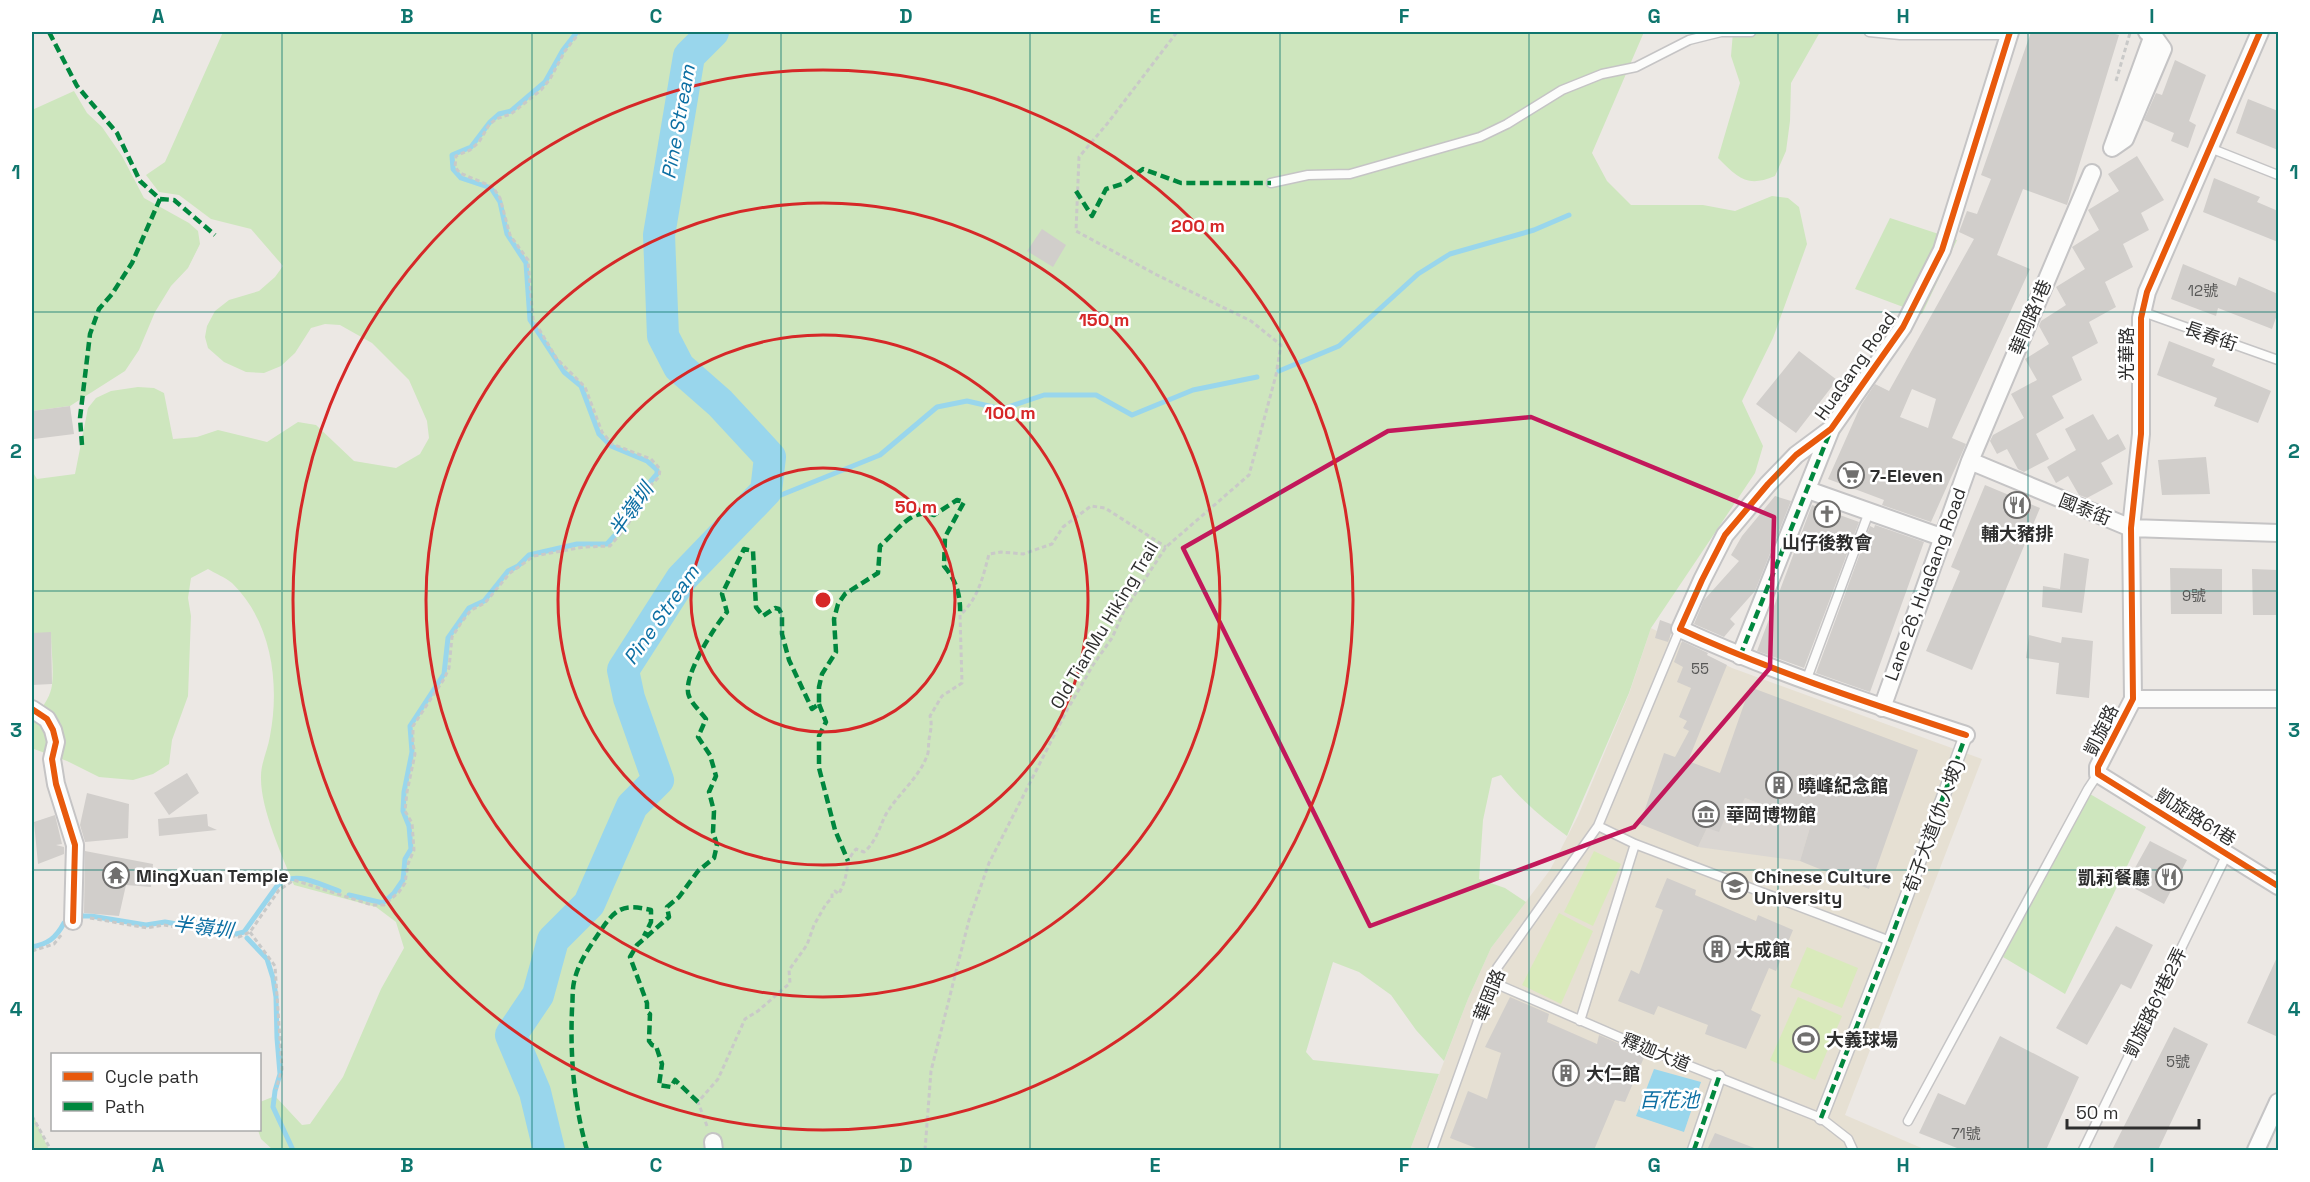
<svg xmlns="http://www.w3.org/2000/svg" width="2310" height="1182" viewBox="0 0 2310 1182" font-family="'Space Grotesk','Noto Sans TC',sans-serif">
	<style>
		.education { fill: #e6e0d3 }
		.green { fill: #cee6be }
		.pitch { fill: #d9eabb }
		.plaza { fill: #dad6d2 }
		.water { fill: #99d6ec }
		.lines { fill: none; stroke-linecap: round; stroke-linejoin: round }
		.stream { stroke: #99d6ec; stroke-width: 5 }
		.river { stroke: #99d6ec; stroke-width: 32 }
		.building { fill: #d1cecb; fill-rule: evenodd }
		.service-casing { stroke: #c5c4c5; stroke-width: 11 }
		.pedestrian-casing { stroke: #c5c4c5; stroke-width: 15 }
		.minor-casing { stroke: #c5c4c5; stroke-width: 20 }
		.path { stroke: #c9c9c8; stroke-width: 3; stroke-dasharray: 4.5 3; stroke-linecap: butt }
		.service { stroke: #fcfcfb; stroke-width: 8 }
		.pedestrian { stroke: #fcfcfb; stroke-width: 12 }
		.minor { stroke: #fcfcfb; stroke-width: 16 }
		.quiet { stroke: #00873e; stroke-width: 4.5; stroke-dasharray: 9 4.5; stroke-linecap: butt }
		.cycleway-casing { stroke: #fff; stroke-width: 10 }
		.cycleway { stroke: #e8590c; stroke-width: 6 }
		.marked { fill: none; stroke: #c2185b; stroke-width: 4.5; stroke-linejoin: round }
		.grid { fill: none; stroke: #0f766e; stroke-width: 1.5; stroke-opacity: 0.55 }
		.ring { fill: none; stroke: #d62828; stroke-width: 3 }
		.labels { text-anchor: middle; dominant-baseline: central; stroke-width: 5; stroke-linejoin: round; paint-order: stroke }
		.number-label { font-size: 15px; fill: #585857 }
		.street-label { font-size: 18px; fill: #2e2e2e; stroke: #fff }
		.poi-label { font-size: 18px; font-weight: bold; fill: #2e2e2e; stroke: #fff; text-anchor: start }
		.water-label { font-size: 20px; font-style: italic; fill: #0d6fa3; stroke: #fff }
		.centre { fill: #d62828; stroke: #fff; stroke-width: 3 }
		.ring-label { font-size: 18px; text-anchor: middle; font-weight: bold; fill: #d62828; stroke: #fff; stroke-width: 5; stroke-linejoin: round; paint-order: stroke }
		.neatline { fill: none; stroke: #0f766e; stroke-width: 2 }
		.grid-label { font-size: 20px; text-anchor: middle; font-weight: bold; fill: #0f766e }
	</style>
	<rect width="100%" height="100%" fill="#ece8e4"/>
	<path class="education" d="M1651,628L1732,668L1982,759L1845,1115L1926,1150H1410L1468,999L1491,948L1550,870L1578,816L1629,694Z"/>
	<path class="green" d="M223,32H1644L1592,153L1607,181L1631,205H1703L1735,211L1772,196L1788,198L1799,207L1807,244L1773,338L1742,401L1763,446L1755,473L1651,628L1629,693L1567,836C1542,818 1520,799 1501,775L1492,778L1483,820L1479,879L1505,888L1526,902L1491,948L1468,999L1444,1061L1416,1030L1391,995L1359,972L1333,962L1306,1052L1313,1060L1439,1074L1410,1150H273L261,1139L258,1130H260V1102L275,1096L302,1125L310,1124L343,1077L381,989L404,948L396,922L376,907L294,885C282,855 260,808 261,776C261,763 268,749 270,736C280,684 272,622 232,583C225,577 216,574 208,569L191,578L188,598L191,616L188,696L172,740L169,764L153,774L133,780L99,777L67,761L34,749C22,716 48,712 52,685C54,668 51,649 51,633H32V471L37,479L75,474L88,408L96,398L111,391L138,387L154,388L164,393L173,439L197,437L218,430L267,442L298,422L316,425L354,461L396,468L420,454L429,438L427,421L409,380L372,343L340,325L325,324L311,328L295,353L281,366L264,373L246,372L224,362L208,348L205,337L207,326L215,311L229,300L259,291L275,277L283,266L251,229L211,219L179,195L159,192L146,175L165,162Z
		M1733,32H1820L1791,83L1790,121L1786,151L1775,176C1747,188 1738,178 1718,158L1740,83L1731,56Z
		M74,91L87,113L102,127L122,156L144,198L189,223L198,231L200,244L188,268L171,286L155,312L139,350L125,371L70,406L32,411V203L34,181L32,174V110Z
		M1890,218L1957,240L1922,314L1855,289Z
		M2090,794L2146,827L2065,994L2003,957Z
		M32,1113L49,1150H32Z"/>
	<path class="pitch" d="M1594,851L1621,864L1593,926L1564,912Z
		M1559,913L1593,931L1561,1004L1522,985Z
		M1807,947L1858,968L1842,1008L1790,987Z
		M1798,997L1842,1016L1815,1080L1770,1060Z"/>
	<path class="plaza" d="M1745,798L1811,824L1800,861L1698,847L1707,828L1727,813L1736,817Z"/>
	<path class="water" d="M1654,1069L1701,1082L1684,1132L1636,1116Z"/>
	<g class="lines">
		<path class="stream" d="M1279,371L1339,346L1418,274L1450,254L1534,230L1569,215
			M766,491L781,495L880,455L937,407L967,401L1002,409L1044,395H1096L1132,415L1193,390L1257,377
			M349,895L383,903L394,893L403,880L405,859L411,849L409,826L403,811L404,792L412,752L410,726L444,674L448,638L469,608L484,601L508,571L518,566L529,555L577,544H607L626,523L638,496L657,474V470L647,461L611,446L599,434L581,386L564,372L530,320L526,263L507,234L500,202L491,188L461,178L453,169L452,155L471,147L490,122L499,114L511,111L545,82L563,50L577,32
			M76,916H91L146,925L165,922L236,934L244,932L277,886C295,869 318,884 339,891
			M247,938L267,959L273,978L276,997L277,1038L280,1074L275,1091L273,1107L293,1150
			M32,947C48,944 56,938 64,923"/>
		<path class="river" d="M549,1150L535,1092L511,1035L538,995L553,940L589,904L632,806L658,780L629,698L623,670L682,578L766,491L770,457L720,403L679,367L663,336L659,235L689,56L713,32"/>
	</g>
	<path class="building" d="M2031,32H2107L2119,35L2067,205L2023,189L1997,255L2030,269L1952,438L1966,444L1931,522L1882,505L1884,500L1828,479L1861,405L1875,384L1889,391L1974,239L1959,232L1967,211L1977,214L1991,179L1981,175ZM1912,389L1936,399L1928,428L1900,417Z
		M2175,60L2206,75L2189,121L2196,125L2188,148L2171,141L2174,133L2144,120L2156,93L2162,95Z
		M2248,99L2278,111V150L2236,133Z
		M2137,156L2164,200L2141,213L2149,230L2123,244L2133,267L2105,282L2116,307L2089,322L2098,343L2072,357L2082,380L2052,396L2064,418L2036,434L2049,459L2024,472L2018,469L2007,449L1997,454L1990,441L1993,435L2024,418L2011,394L2037,380L2025,359L2049,344L2039,326L2041,321L2066,305L2056,287L2085,269L2072,247L2099,230L2088,210L2119,191L2108,174Z
		M2214,178L2260,197L2257,202L2278,211V242L2203,212Z
		M1042,229L1066,245L1053,267L1027,251Z
		M2183,264L2236,286L2239,277L2278,294V312L2272,329L2218,308L2216,316L2171,299Z
		M2169,341L2215,359L2212,366L2271,391L2258,423L2214,406L2217,398L2157,375Z
		M1799,351L1837,380L1796,433L1756,404Z
		M70,406L74,434L34,439L32,411Z
		M2093,414L2108,440L2118,434L2126,449L2101,463L2113,484L2087,498L2079,495L2068,476L2056,483L2047,467L2076,450L2065,429Z
		M2206,457L2210,494L2162,495L2158,460Z
		M1985,485L2040,508L1972,670L1926,651L1960,571L1951,567Z
		M1775,496L1791,501L1755,591L1730,619L1735,624L1724,637L1694,624L1704,600L1739,561L1731,555L1742,536Z
		M1812,505L1859,522L1804,668L1757,651Z
		M1875,525L1924,542L1870,692L1816,673L1870,526L1874,528Z
		M2064,553L2089,559L2082,613L2042,607L2043,586L2060,589Z
		M2170,568L2222,569V614H2171Z
		M2252,569L2278,570V615H2253Z
		M1660,620L1671,624V634L1668,642L1655,638Z
		M51,632L52,684L32,685V633Z
		M2029,635L2061,643L2062,637L2093,641L2089,698L2056,694L2059,663L2026,658Z
		M1682,641L1708,653L1707,655L1727,665L1688,761L1720,773L1750,687L1918,750L1869,889L1800,861L1811,824L1745,798L1736,817L1727,813L1719,832L1707,828L1698,847L1640,824L1664,753L1675,757L1689,731L1683,728L1687,721L1679,717L1691,688L1677,682L1683,667L1674,662Z
		M187,773L199,793L169,815L154,793Z
		M87,793L129,804L128,838L85,842L80,825Z
		M207,814L208,826L217,830L159,836L158,819Z
		M55,815L62,844L56,845L64,847V854L38,864L34,822Z
		M2150,841L2187,860L2164,904L2126,884Z
		M85,851L153,864L151,887L126,885L119,916L84,913Z
		M1667,878L1696,890L1695,895L1756,921L1758,915L1793,930L1776,971L1769,968L1751,1010L1761,1015L1746,1049L1705,1034L1708,1025L1658,1006L1654,1015L1618,1001L1631,970L1639,974L1663,910L1655,907Z
		M2116,926L2153,945L2131,989L2121,984L2087,1045L2056,1028Z
		M2278,955V1037L2247,1023Z
		M1510,997L1549,1014L1547,1022L1597,1044L1599,1035L1645,1055L1625,1102L1615,1100L1594,1150H1481L1450,1138L1468,1091L1487,1099L1501,1053L1485,1047Z
		M2174,1027L2208,1044L2158,1150H2112Z
		M2000,1036L2079,1077L2046,1150H1962L1919,1133L1938,1093L1965,1105Z
		M1715,1133L1757,1149L1756,1150H1707Z"/>
	<g class="lines">
		<defs>
			<path id="service" d="M1869,32L1900,35H2008
				M2210,148L2278,175
				M1271,183L1308,175L1350,174L1480,137L1507,124L1562,90L1602,74L1636,67L1689,40L1721,32H1751
				M2143,312L2278,360
				M1806,681L1869,512
				M1598,826L1635,844L1890,941
				M1492,982L1642,1047L1821,1118L1848,1139L1853,1150
				M1580,1021L1635,844
				M1908,1121L2088,789L2098,774
				M1432,1150L1497,968L1598,826L1680,629
				M2083,1150L2227,854"/>
			<path id="pedestrian" d="M1821,1118L1890,941L1966,735
				M1694,1150L1719,1077"/>
			<path id="minor" d="M2147,32L2153,35L2163,49L2125,139L2112,148L2153,35
				M2260,32L2147,292L2141,318V434L2131,528L2133,699L2098,767V774L2278,886
				M1970,461L2131,528L2278,533
				M1808,490L1941,537
				M1740,656L1831,429
				M2133,699H2278
				M1882,708L1970,461L2092,173
				M32,709L47,719L53,730L56,742L52,759L56,784L75,845L73,921
				M1966,735C1869,703 1773,672 1680,629L1702,580L1725,535L1768,484L1796,455L1831,429L1903,327L1942,250L2010,32
				M713,1142L714,1150
				M2256,1150L2278,1102"/>
		</defs>
		<use href="#service" class="service-casing"/>
		<use href="#pedestrian" class="pedestrian-casing"/>
		<use href="#minor" class="minor-casing"/>
		<path class="path" d="M2116,81L2130,33
			M90,918L147,928L164,925L239,937L250,932L279,890L294,880L372,905H384L399,892L405,883L408,864L414,850L412,823L405,811L407,792L415,754L413,744V726L444,679L449,668L452,637L461,623L471,610L485,603L510,573L534,556L584,547L610,546L628,525L638,498L659,477L660,469L651,459L612,444L602,432L585,387L557,359L533,319L528,260L510,235L500,198L493,187L460,173L455,167L456,156L470,150L479,142L489,125L496,119L511,114L541,90L550,79L565,51L580,32
			M250,932L275,966L282,1069L276,1089
			M32,951L54,944L62,934
			M32,1116L51,1150
			M707,1126L698,1102L718,1079L745,1019L758,1011L790,983L789,970L807,945L814,925L826,904L832,898V893L835,891L839,894C841,889 844,884 845,879C849,865 845,862 856,849L864,852C875,843 879,829 885,816C897,794 920,778 928,753C929,747 928,741 930,735C931,727 932,724 930,716L942,696L962,683L960,615C978,599 983,577 989,554L1001,552L1023,554L1052,544L1063,527L1091,506L1105,508L1166,547
			M925,1150L931,1071L969,920L989,863L1066,712L1093,665L1112,638L1124,611L1166,547L1249,475L1276,375L1281,345L1251,321L1157,275L1076,231L1079,157L1107,124L1177,32"/>
		<use href="#service" class="service"/>
		<use href="#pedestrian" class="pedestrian"/>
		<use href="#minor" class="minor"/>
		<path class="quiet" d="M49,32L77,86L117,133L140,181L160,199L174,200L215,235
			M1076,191L1092,216L1106,189L1122,184L1143,169L1181,183H1271
			M82,445L80,418L90,334L99,309L112,294L132,263L160,199
			M1740,656L1830,432
			M819,704L826,722L819,736V768L835,830L848,861
			M698,1102L675,1080L671,1087L659,1085L662,1064L656,1046L652,1045L649,1041L650,1014L647,1012V1003L630,957L637,945L669,917L667,907L679,897L698,871L714,858L717,845L713,832L714,811L709,792L716,776L710,755L698,737L706,719C701,712 692,704 689,696C681,678 715,626 727,612L722,594L744,549L753,551L756,607L763,616L775,608L779,609L782,615V634L789,660L812,709L819,704V687L822,674L836,652L834,619L838,604L845,594L878,573L880,546C896,533 910,507 934,515L957,500L964,502L945,537L944,566C956,580 961,596 960,615
			M1821,1118L1890,941L1966,735L1962,734
			M587,1150C574,1105 570,1057 572,1009C573,1000 572,991 574,982C578,963 589,948 599,933C615,909 622,903 651,910V922L644,936
			M1694,1150L1719,1077"/>
		<defs>
			<path id="cycleway" d="M2260,32L2147,292L2141,318V434L2131,528L2133,699L2098,767V774L2278,886
				M32,709L47,719L53,730L56,742L52,759L56,784L75,845L73,921
				M1966,735C1869,703 1773,672 1680,629L1702,580L1725,535L1768,484L1796,455L1831,429L1903,327L1942,250L2010,32"/>
		</defs>
		<use href="#cycleway" class="cycleway-casing"/>
		<use href="#cycleway" class="cycleway"/>
	</g>
	<path class="marked" d="M1531,417L1774,517L1770,668L1634,827L1370,926L1183,548L1388,431Z"/>
	<path class="grid" d="M282,32V1150M532,32V1150M781,32V1150M1030,32V1150M1280,32V1150M1529,32V1150M1778,32V1150M2028,32V1150M32,312H2278M32,591H2278M32,870H2278"/>
	<g class="ring">
		<circle cx="823" cy="600" r="132"/>
		<circle cx="823" cy="600" r="265"/>
		<circle cx="823" cy="600" r="397"/>
		<circle cx="823" cy="600" r="530"/>
	</g>
	<defs>
		<symbol id="supermarket-ring" viewBox="-11 -11 22 22"><circle r="9.5" fill="#fff" stroke="#706f6e" stroke-width="1.5"/><path d="M-6-5.5h2.5l.6 2H6L4.5 2H-2.5L-4.4-4H-6ZM-1.5 3.2a1.3 1.3 0 1 0 .1 0ZM3 3.2a1.3 1.3 0 1 0 .1 0Z" fill="#706f6e"/></symbol>
		<symbol id="restaurant-ring" viewBox="-11 -11 22 22"><circle r="9.5" fill="#fff" stroke="#706f6e" stroke-width="1.5"/><path d="M-5-6h1v4h1v-4h1v4h1v-4h1v5L-1.5 .5V6h-2V.5L-5-1ZM5-6V6H3V1.5H1.5Q1.5-4 5-6Z" fill="#706f6e"/></symbol>
		<symbol id="church-ring" viewBox="-11 -11 22 22"><circle r="9.5" fill="#fff" stroke="#706f6e" stroke-width="1.5"/><path d="M-1.2-6h2.4v3.5h3.3v2.4h-3.3V6h-2.4V-.1h-3.3v-2.4h3.3Z" fill="#706f6e"/></symbol>
		<symbol id="building-ring" viewBox="-11 -11 22 22"><circle r="9.5" fill="#fff" stroke="#706f6e" stroke-width="1.5"/><path d="M-4-6H4V6H1V3H-1V6H-4ZM-2.5-4.3h1.7v1.8h-1.7ZM.8-4.3h1.7v1.8H.8ZM-2.5-1h1.7V.8h-1.7ZM.8-1h1.7V.8H.8Z" fill="#706f6e"/></symbol>
		<symbol id="museum-ring" viewBox="-11 -11 22 22"><circle r="9.5" fill="#fff" stroke="#706f6e" stroke-width="1.5"/><path d="M0-6L6-3V-2H-6V-3ZM-5-1h2V3h-2ZM-1-1h2V3h-2ZM3-1h2V3H3ZM-6 4H6V6H-6Z" fill="#706f6e"/></symbol>
		<symbol id="temple-ring" viewBox="-11 -11 22 22"><circle r="9.5" fill="#fff" stroke="#706f6e" stroke-width="1.5"/><path d="M0-6L5-2H3V0L6.5 2.5H4V6H1.5V3h-3V6H-4V2.5H-6.5L-3 0V-2H-5Z" fill="#706f6e"/></symbol>
		<symbol id="university-ring" viewBox="-11 -11 22 22"><circle r="9.5" fill="#fff" stroke="#706f6e" stroke-width="1.5"/><path d="M0-5L7-2L0 1L-7-2ZM-4 1L0 2.5L4 1V4Q0 6-4 4Z" fill="#706f6e"/></symbol>
		<symbol id="stadium-ring" viewBox="-11 -11 22 22"><circle r="9.5" fill="#fff" stroke="#706f6e" stroke-width="1.5"/><path d="M0-5a6.5 5 0 1 0 0 10a6.5 5 0 1 0 0-10ZM-3.5-1.8h7v3.6h-7Z" fill="#706f6e"/></symbol>
	</defs>
	<g fill-rule="evenodd">
		<use href="#supermarket-ring" x="1836" y="460" width="30" height="30"/>
		<use href="#restaurant-ring" x="2002" y="490" width="30" height="30"/>
		<use href="#church-ring" x="1812" y="499" width="30" height="30"/>
		<use href="#building-ring" x="1764" y="770" width="30" height="30"/>
		<use href="#museum-ring" x="1691" y="799" width="30" height="30"/>
		<use href="#temple-ring" x="101" y="860" width="30" height="30"/>
		<use href="#restaurant-ring" x="2154" y="862" width="30" height="30"/>
		<use href="#university-ring" x="1720" y="871" width="30" height="30"/>
		<use href="#building-ring" x="1702" y="934" width="30" height="30"/>
		<use href="#stadium-ring" x="1791" y="1024" width="30" height="30"/>
		<use href="#building-ring" x="1551" y="1058" width="30" height="30"/>
	</g>
	<g class="labels">
		<g class="number-label">
			<text x="2203" y="290">12號</text>
			<text x="2194" y="595">9號</text>
			<text x="1700" y="668">55</text>
			<text x="2178" y="1061">5號</text>
			<text x="1966" y="1133">71號</text>
		</g>
		<g class="street-label">
			<text transform="translate(2030 317) rotate(-67)">華岡路1巷</text>
			<text transform="translate(2211 336) rotate(19)">長春街</text>
			<text transform="translate(2126 354) rotate(-90)">光華路</text>
			<text transform="translate(1855 366) rotate(-55)">HuaGang Road</text>
			<text transform="translate(2085 509) rotate(22)">國泰街</text>
			<text transform="translate(1925 584) rotate(-70)">Lane 26, HuaGang Road</text>
			<text transform="translate(1104 625) rotate(-59)">Old TianMu Hiking Trail</text>
			<text transform="translate(2101 730) rotate(-64)">凱旋路</text>
			<text transform="translate(2196 817) rotate(32)">凱旋路61巷</text>
			<text transform="translate(1933 826) rotate(-70)">荀子大道(仇人坡)</text>
			<text transform="translate(1489 995) rotate(-68)">華岡路</text>
			<text transform="translate(2155 1002) rotate(-64)">凱旋路61巷2弄</text>
			<text transform="translate(1656 1052) rotate(22)">釋迦大道</text>
		</g>
		<g class="poi-label">
			<text x="1870" y="475">7-Eleven</text>
			<text x="2017" y="533" text-anchor="middle">輔大豬排</text>
			<text x="1827" y="542" text-anchor="middle">山仔後教會</text>
			<text x="1798" y="785">曉峰紀念館</text>
			<text x="1726" y="814">華岡博物館</text>
			<text x="136" y="875">MingXuan Temple</text>
			<text x="1754" y="876">Chinese Culture<tspan x="1754" dy="21">University</tspan></text>
			<text x="2150" y="877" text-anchor="end">凱莉餐廳</text>
			<text x="1736" y="949">大成館</text>
			<text x="1826" y="1039">大義球場</text>
			<text x="1586" y="1073">大仁館</text>
		</g>
		<g class="water-label">
			<text transform="translate(678 122) rotate(-80)">Pine Stream</text>
			<text transform="translate(631 510) rotate(-55)">半嶺圳</text>
			<text transform="translate(661 615) rotate(-55)">Pine Stream</text>
			<text transform="translate(203 927) rotate(7)">半嶺圳</text>
			<text x="1669" y="1100">百花池</text>
		</g>
	</g>
	<circle cx="823" cy="600" r="9" class="centre"/>
	<g class="ring-label">
		<text x="1198" y="232">200 m</text>
		<text x="1104" y="326">150 m</text>
		<text x="1010" y="419">100 m</text>
		<text x="916" y="513">50 m</text>
	</g>
	<rect width="2310" height="1182" fill="none" stroke="#ffffff" stroke-width="66"/>
	<rect x="51" y="1053" width="210" height="78" fill="#ffffff" stroke="#ababab" stroke-width="1.5"/>
	<rect x="63" y="1072" width="30" height="9" fill="#e8590c" stroke="#ababab" stroke-width="1.5"/>
	<text x="105" y="1083" font-size="18" fill="#2e2e2e">Cycle path</text>
	<rect x="63" y="1102" width="30" height="9" fill="#00873e" stroke="#ababab" stroke-width="1.5"/>
	<text x="105" y="1113" font-size="18" fill="#2e2e2e">Path</text>
	<path d="M2067 1119v9h132v-9" fill="none" stroke="#2e2e2e" stroke-width="3"/>
	<text x="2076" y="1119" font-size="18" fill="#2e2e2e" stroke="#ffffff" stroke-width="4.5" paint-order="stroke">50 m</text>
	<rect x="33" y="33" width="2244" height="1116" class="neatline"/>
	<g class="grid-label">
		<text x="158" y="23">A</text>
		<text x="407" y="23">B</text>
		<text x="656" y="23">C</text>
		<text x="906" y="23">D</text>
		<text x="1155" y="23">E</text>
		<text x="1404" y="23">F</text>
		<text x="1654" y="23">G</text>
		<text x="1903" y="23">H</text>
		<text x="2152" y="23">I</text>
		<text x="16" y="179">1</text>
		<text x="2294" y="179">1</text>
		<text x="16" y="458">2</text>
		<text x="2294" y="458">2</text>
		<text x="16" y="737">3</text>
		<text x="2294" y="737">3</text>
		<text x="16" y="1016">4</text>
		<text x="2294" y="1016">4</text>
		<text x="158" y="1172">A</text>
		<text x="407" y="1172">B</text>
		<text x="656" y="1172">C</text>
		<text x="906" y="1172">D</text>
		<text x="1155" y="1172">E</text>
		<text x="1404" y="1172">F</text>
		<text x="1654" y="1172">G</text>
		<text x="1903" y="1172">H</text>
		<text x="2152" y="1172">I</text>
	</g>
</svg>
